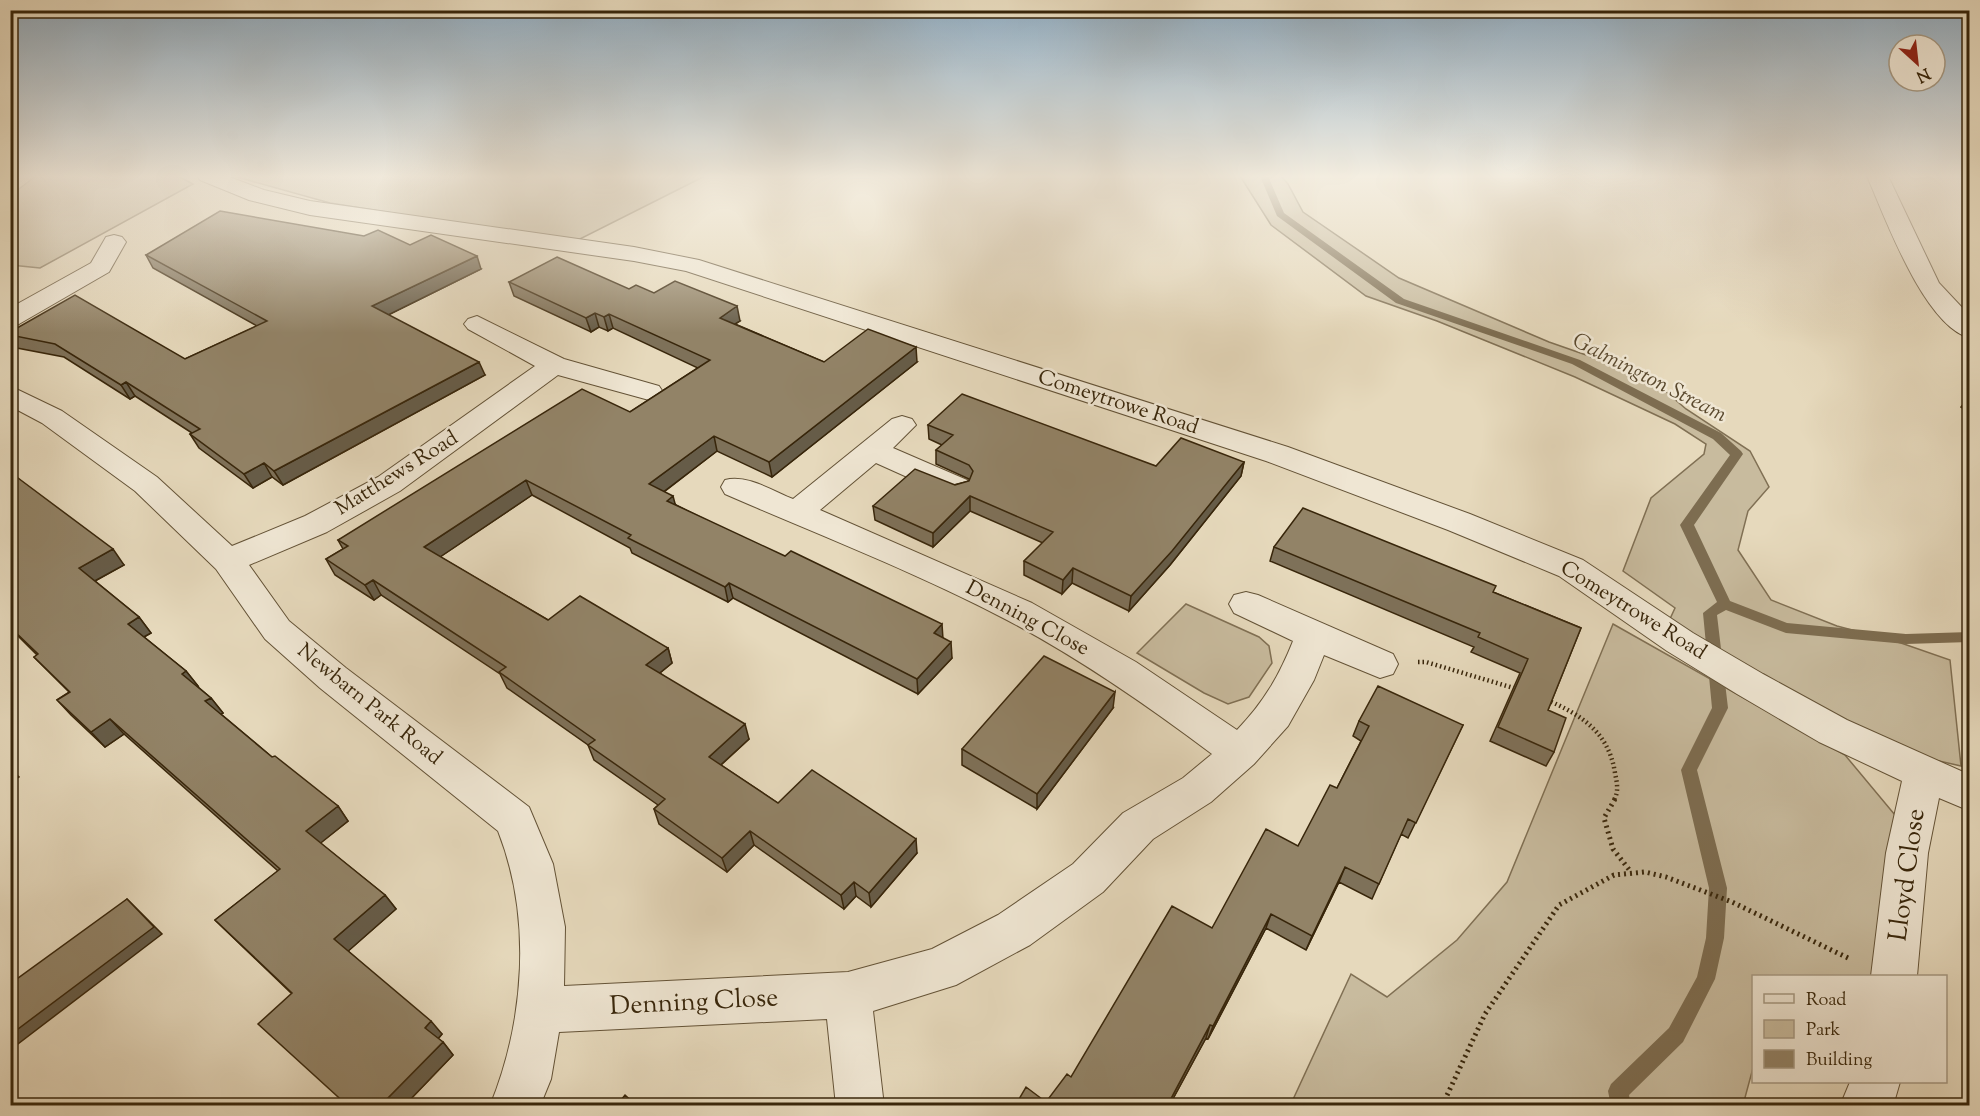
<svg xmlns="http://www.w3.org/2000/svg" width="1980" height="1116" viewBox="0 0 1980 1116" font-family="'Sorts Mill Goudy',serif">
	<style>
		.green { fill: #c8bb9e; stroke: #807054; stroke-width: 1.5 }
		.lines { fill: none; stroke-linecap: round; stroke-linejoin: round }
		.stream { fill: #7d6d51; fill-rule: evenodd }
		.minor-casing { stroke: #645337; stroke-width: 2 }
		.path-far1 { stroke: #38260b; stroke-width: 4.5; stroke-dasharray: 1.5 3; stroke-linecap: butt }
		.path { stroke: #38260b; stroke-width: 5; stroke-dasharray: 2 4; stroke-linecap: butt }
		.minor { fill: #efe6d3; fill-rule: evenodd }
		.wall { fill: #7e7159; stroke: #38260b; stroke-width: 1.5 }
		.shaded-wall { fill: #665c48; stroke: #38260b; stroke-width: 1.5 }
		.building { fill: #928367; stroke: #38260b; stroke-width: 1.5 }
		.labels { text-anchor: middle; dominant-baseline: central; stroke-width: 5; stroke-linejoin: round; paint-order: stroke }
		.street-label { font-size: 21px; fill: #38260b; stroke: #efe6d3 }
		.water-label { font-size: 22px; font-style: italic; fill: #5a492e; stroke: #efe6d3 }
		.near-street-label { font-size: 26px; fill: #38260b; stroke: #efe6d3 }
	</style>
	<rect width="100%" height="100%" fill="#e6d9bc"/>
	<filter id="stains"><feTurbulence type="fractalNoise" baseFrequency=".00333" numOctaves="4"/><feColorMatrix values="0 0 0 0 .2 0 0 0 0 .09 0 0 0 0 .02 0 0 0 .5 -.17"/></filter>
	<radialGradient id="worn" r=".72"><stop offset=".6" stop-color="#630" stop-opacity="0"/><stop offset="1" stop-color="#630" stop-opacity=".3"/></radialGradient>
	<path class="green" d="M36,176H178L193,184L40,268L11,265V195Z
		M233,176H705L574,242L330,203Z
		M1240,176H1281L1288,184L1303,212L1399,278L1549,342L1649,377L1686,409L1750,451L1769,487L1748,511L1738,550L1771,600L1837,626L1901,643L1950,660L1961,766L1913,755L1747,672L1669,621L1675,608L1623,571L1651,498L1704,454L1706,444L1675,424L1575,377L1437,321L1366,296L1271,225Z
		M1186,604L1259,637L1269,646L1272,663L1249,697L1228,704L1204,693L1137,653Z
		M1613,624L1845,755L1900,821L1893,911L1881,976H1754L1753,1068L1743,1105L1290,1106L1351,974L1387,997L1457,940L1507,882Z"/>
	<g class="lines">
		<path class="stream" d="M1260,176H1268L1284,213L1404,299L1580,360L1721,433L1741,451L1743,454L1694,525L1730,601L1787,623L1906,634L1970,632V642L1906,644L1786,633L1726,610L1717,615L1728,708L1697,770L1727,888L1724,938L1715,979L1683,1042L1629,1095L1631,1106H1611L1608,1091L1611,1084L1669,1028L1697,977L1706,938L1709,888L1681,770L1712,708L1703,613L1717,602L1680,525L1730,455L1713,439L1572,364L1396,303L1277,216Z"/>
		<defs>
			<path id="minor" d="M197,176H227L264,190L310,201L634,247L699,260L1288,447L1470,514L1583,560L1693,633L1763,674L1847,720L1970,775V811L1939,798L1928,853L1917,976H1871L1886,853L1902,781L1819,742L1737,694L1667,651L1559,576L1448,530L1266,461L686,271L634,261L310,215L249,200L200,180Z
				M1867,176H1888L1939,283L1970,316V338C1924,326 1885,217 1867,176Z
				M114,235L122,237L126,242L109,272L19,324L10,327V308L91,263L106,237Z
				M477,316L564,359L659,386L663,392L659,398L649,400L558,375L400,491L327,532L249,565L289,621L346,668L529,807L553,864L565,927L564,986L848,972L932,949L998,915L1073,864L1123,813L1183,778L1212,754C1147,705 1079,658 1007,620C916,572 819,535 725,494L721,487L725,480C747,474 773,491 793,499L892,419L902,416L912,419L916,425L893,448L967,480L971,487L967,494L956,497L945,494L876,463L820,510L1032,603L1136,662L1237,730C1264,702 1279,676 1293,641L1234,613L1229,604L1234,595L1246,592L1258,595L1393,654L1398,664L1393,674L1380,678L1324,655L1314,680L1288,726L1254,764L1211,802L1153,839L1103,892L1030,945L956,985L873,1011L884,1106H836L827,1019L559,1032L551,1079L540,1106H490C525,1020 532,917 498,831L320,688L265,639L216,569L135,491L42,423L10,406V386L62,411L157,477L232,546L305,516L378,477L535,366L468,329L464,324L468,319Z
				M1850,1082H1900L1893,1106H1840Z"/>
		</defs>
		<use href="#minor" class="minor-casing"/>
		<path class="path-far1" d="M1418,662H1426L1517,689
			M1547,700C1582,715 1609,733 1615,773C1617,783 1619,791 1614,800"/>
		<path class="path" d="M1615,799L1604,818L1613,849L1631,872
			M1442,1106L1485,1014L1559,905L1614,875L1645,872L1666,877L1732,902L1848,958"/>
		<use href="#minor" class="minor"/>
	</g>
	<path class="wall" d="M410,245L481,269L388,315L485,375L283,485L272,477L253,488L199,448L190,434L192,433L135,396L130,399L64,357L17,348L10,339V332L185,359L257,326L153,268L146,255Z
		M509,282L629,289L654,293L740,321L735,324L824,362H917L772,477L717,451L664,492L676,505L943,638L952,658L918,694L733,598L728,602L632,553L630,548L532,495L440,557L548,620L668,648L672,663L660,673L749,739L721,765L778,803L917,853L871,907L856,896L844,909L754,845L727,872L659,824L654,809L658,805L594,760L588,745L507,688L500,674L381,595L374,600L335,575L326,559L343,549L338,540L630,412L698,368L613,328L608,331L599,327L591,332L514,296Z
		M1970,395V413L1961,407Z
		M928,425L1156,466L1244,462L1241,476L1170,565L1129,611L1072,583L1062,594L1024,575V561L1043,543L970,511L933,547L875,520L873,506L969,481V479L936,464V450L942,445L929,439Z
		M10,472L124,565L95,581L139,617L151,633L144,637L186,671L198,686H197L211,698L223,713L221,714L272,757L338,806L348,821L320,843L385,895L396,909L348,951L442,1034L438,1039L443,1042L453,1055L404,1106H348L292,994L215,920L278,871L124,734L105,747L71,715L57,700L69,692L34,657L37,655L10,628Z
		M1274,547L1493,592L1581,628L1548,710L1554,752L1546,766L1490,741L1520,673L1471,652L1474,647L1270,561Z
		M1113,708L1037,809L962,765V749Z
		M1359,721L1463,725L1408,838L1401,834L1372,899L1339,882L1306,950L1266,928L1208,1039L1206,1038L1169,1106H1015L1046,1102L1071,1077L1212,928L1298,846L1337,788L1361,741L1353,736Z"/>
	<path class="shaded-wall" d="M477,256L481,269L378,320L372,306Z
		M737,306L740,321L722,332L720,318Z
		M595,313L599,327L591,332L586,318Z
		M609,314L613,328L608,331L604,317Z
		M916,347L917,362L772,477L769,462Z
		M479,362L485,375L283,485L274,471Z
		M126,382L135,396L130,399L121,385Z
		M714,436L717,451L654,499L649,484Z
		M1244,462L1241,476L1170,565L1129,611L1131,596Z
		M264,463L272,477L253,488L244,474Z
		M526,480L532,495L431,563L424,547Z
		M673,496L677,511L667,501Z
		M970,496V511L933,547V533Z
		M113,549L124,565L91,583L79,568Z
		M1073,568L1072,583L1062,594L1063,580Z
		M373,580L381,595L374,600L365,585Z
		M729,583L733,598L728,602L725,587Z
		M139,617L151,633L140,639L128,624Z
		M942,624L943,639L934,633Z
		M951,642L952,658L918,694L917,679Z
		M668,648L672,663L651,680L646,665Z
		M186,671L198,686L194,689L182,674Z
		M1115,692L1113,708L1037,809V794Z
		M211,698L223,713L217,716L205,701Z
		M110,719L124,734L105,747L91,732Z
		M745,724L749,739L713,772L709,757Z
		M10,769L19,777L10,783Z
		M338,806L348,821L317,846L306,831Z
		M750,831L754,845L727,872L722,858Z
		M916,839L917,853L871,907L869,893Z
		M1345,867L1339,882L1306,950L1312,936Z
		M854,882L856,896L844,909L841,895Z
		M385,895L396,909L346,953L334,939Z
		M127,899L162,934L10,1050V1035Z
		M1271,914L1266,928L1208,1039L1213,1026Z
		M431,1021L442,1034L436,1041L425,1028Z
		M1210,1025L1206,1038L1169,1106H1167Z
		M443,1042L453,1055L404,1106H380Z"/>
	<path class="building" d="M220,211L364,236L378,230L410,245L431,235L477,256L372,306L479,362L274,471L264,463L244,474L190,434L200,429L126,382L121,385L55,344L10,335V332L75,295L185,359L267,321L146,255Z
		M557,257L629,289L636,285L654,293L675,281L737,306L720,318L824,362L868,329L916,347L769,462L714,436L649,484L673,496L667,501L785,556L791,551L942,624L934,633L951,642L917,679L729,583L725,587L628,538L631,535L526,480L424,547L548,620L580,596L668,648L646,665L745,724L709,757L778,803L812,770L916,839L869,893L854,882L841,895L750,831L722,858L654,809L665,799L588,745L595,740L499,672L506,667L373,580L365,585L326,559L348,546L338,540L582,389L630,412L710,360L609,314L604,317L595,313L586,318L509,282Z
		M962,394L1156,466L1181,438L1244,462L1172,551L1131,596L1073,568L1063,580L1024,561L1053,532L970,496L933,533L873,506L915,469L955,485L969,481L973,471L969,465L936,450L953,435L928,425Z
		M10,472L113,549L79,568L139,617L128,624L186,671L182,674L211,698L205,701L272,757L275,756L338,806L306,831L385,895L334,939L431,1021L425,1028L443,1042L380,1106H348L258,1024L292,993L215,920L280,869L110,719L91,732L57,700L70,692L34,657L38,654L10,627Z
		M1303,508L1496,586L1493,592L1581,628L1548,710L1566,718L1554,752L1498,727L1528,659L1478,637L1480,633L1274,547Z
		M1044,656L1115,692L1037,794L962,749Z
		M1378,686L1463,725L1416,823L1408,819L1379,884L1345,867L1312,936L1271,914L1213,1026L1210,1025L1167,1106H1015L1026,1087L1046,1102L1067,1074L1071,1077L1172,906L1212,928L1266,829L1298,846L1330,785L1337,788L1369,726L1359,721Z
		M127,899L154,927L10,1035V984Z
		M625,1095L637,1106H616Z
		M669,1100L675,1106H664Z"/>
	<linearGradient id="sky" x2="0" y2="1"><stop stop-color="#8faabe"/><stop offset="0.53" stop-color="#f4eee1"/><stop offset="1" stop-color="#f4eee1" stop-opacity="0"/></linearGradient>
	<rect width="1980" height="333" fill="url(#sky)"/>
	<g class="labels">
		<g class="street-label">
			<text transform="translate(1118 403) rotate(18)">Comeytrowe Road</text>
			<text transform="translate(397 474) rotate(-32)">Matthews Road</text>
			<text transform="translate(1633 611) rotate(32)">Comeytrowe Road</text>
			<text transform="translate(1027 619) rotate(28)">Denning Close</text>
			<text transform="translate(369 705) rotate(39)">Newbarn Park Road</text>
		</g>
		<g class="water-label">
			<text transform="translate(1649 379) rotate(27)">Galmington Stream</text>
		</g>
		<g class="near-street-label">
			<text transform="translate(1908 875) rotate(-82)">Lloyd Close</text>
			<text transform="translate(694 1003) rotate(-3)">Denning Close</text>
		</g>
	</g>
	<rect width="1980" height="1116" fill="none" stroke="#e6d9bc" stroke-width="36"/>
	<rect x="12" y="12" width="1956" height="1092" fill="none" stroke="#38260b" stroke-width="3"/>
	<rect x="18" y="18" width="1944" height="1080" fill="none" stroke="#38260b" stroke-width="1.5"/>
	<rect x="1752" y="975" width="195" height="108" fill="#efe6d3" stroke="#a69983" stroke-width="1.5"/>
	<rect x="1764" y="994" width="30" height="9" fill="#efe6d3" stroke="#a69983" stroke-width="1.5"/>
	<text x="1806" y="1005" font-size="18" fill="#38260b">Road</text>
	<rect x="1764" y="1020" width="30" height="18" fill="#c8bb9e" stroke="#a69983" stroke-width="1.5"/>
	<text x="1806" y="1035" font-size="18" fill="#38260b">Park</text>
	<rect x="1764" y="1050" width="30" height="18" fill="#928367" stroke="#a69983" stroke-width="1.5"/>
	<text x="1806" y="1065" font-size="18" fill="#38260b">Building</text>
	<g transform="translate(1917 63) rotate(153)"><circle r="28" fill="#efe6d3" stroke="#a69983" stroke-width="1.5"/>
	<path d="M0-4.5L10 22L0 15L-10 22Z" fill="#8f2418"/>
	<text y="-9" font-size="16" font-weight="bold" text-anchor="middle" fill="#38260b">N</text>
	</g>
	<rect width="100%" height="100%" filter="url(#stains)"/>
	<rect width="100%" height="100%" fill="url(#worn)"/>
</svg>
